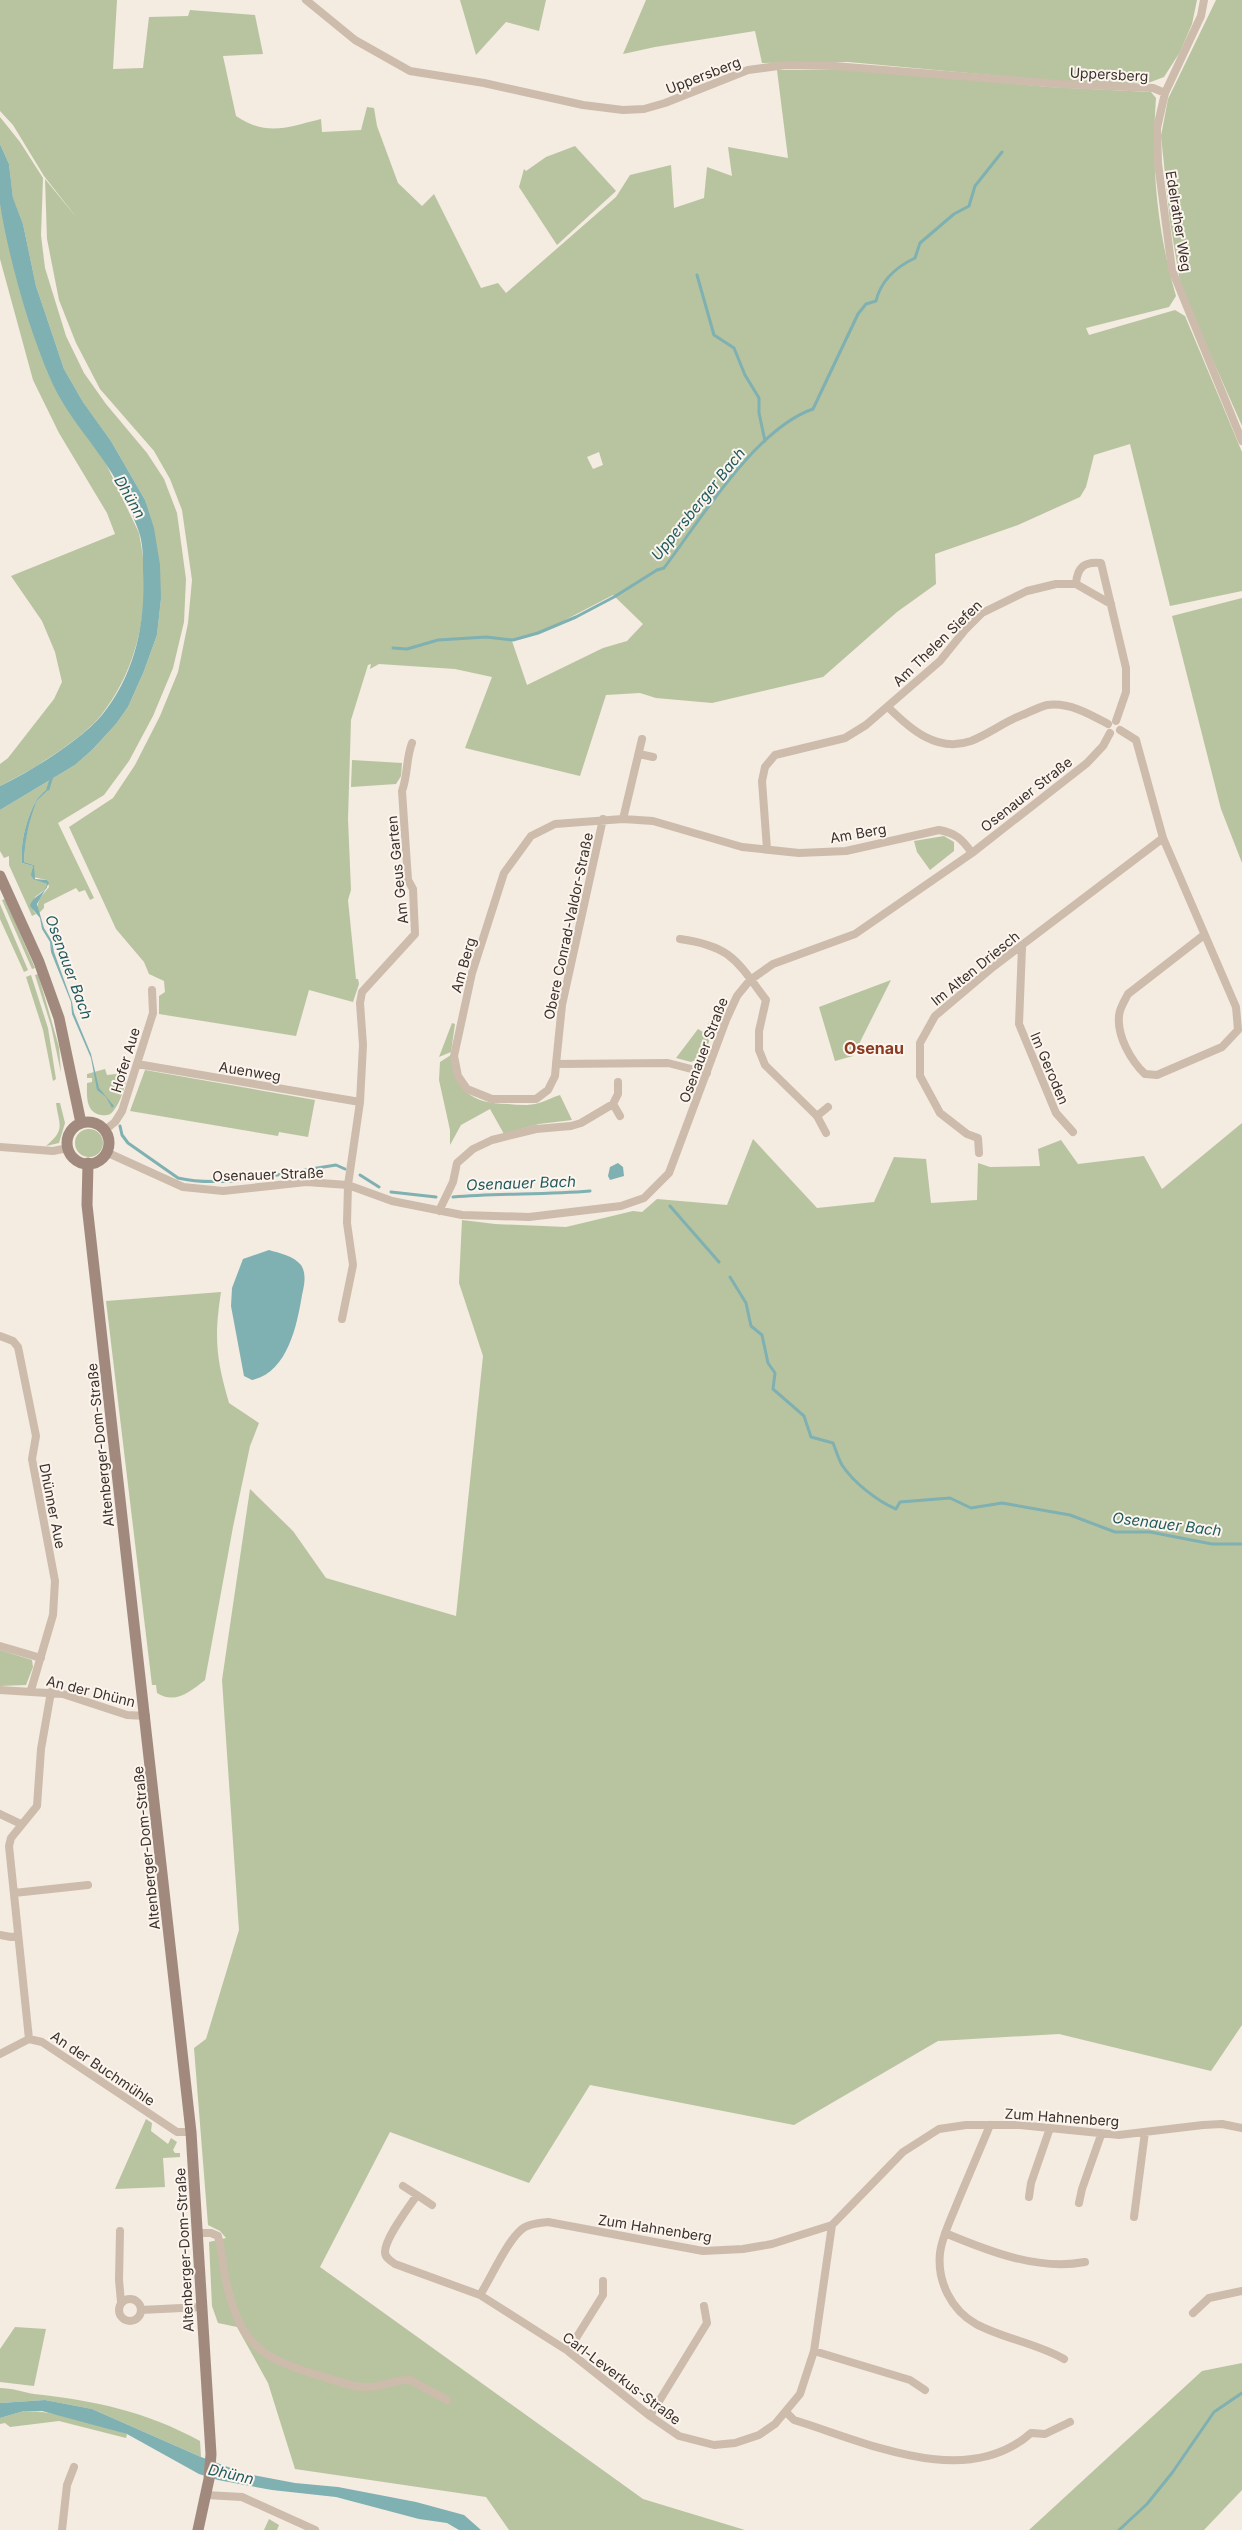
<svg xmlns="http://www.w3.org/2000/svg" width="1242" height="2530" viewBox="0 0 1242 2530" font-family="Inter,sans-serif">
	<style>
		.green { fill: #b8c4a0; fill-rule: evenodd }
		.water { fill: #7fb0b2 }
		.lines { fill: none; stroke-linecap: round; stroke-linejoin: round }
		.stream { stroke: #7fb0b2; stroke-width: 3 }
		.street { stroke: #cdbbac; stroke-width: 8 }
		.secondary { stroke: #a18a7d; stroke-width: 11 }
		.labels { text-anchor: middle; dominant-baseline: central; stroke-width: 4; stroke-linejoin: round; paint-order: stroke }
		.street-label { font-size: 14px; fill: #3b302b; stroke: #fbf5ee }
		.water-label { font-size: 15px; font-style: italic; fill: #1f5a5e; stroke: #fbf5ee }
		.quarter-label { font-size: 16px; font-weight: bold; fill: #8c3b22; stroke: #fbf5ee }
	</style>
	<rect width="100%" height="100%" fill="#f4ebe1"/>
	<path class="green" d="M0,0H117L113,69L143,68L149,17L188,16L190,10L255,15L263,54L223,56L236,116C267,137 288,127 321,119L322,132L361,130L367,107L374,108L377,126L398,183L422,206L434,194L481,288L498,283L506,293L616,197L630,175L671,165L674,208L704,198L707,167L732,176L728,147L788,158L777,70H856L1049,87L1151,92L1156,98C1151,167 1157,230 1176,296L1169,307L1086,328L1089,335L1175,310L1185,316L1242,452V591L1170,606L1130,444L1094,455L1086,487L1080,497L1018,525L935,554L936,584L897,612L823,677L712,703L656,698L640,693L606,695L580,776L465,748L492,677L455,669L379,664L370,669L371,664L368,665L351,720L348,819L351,890L348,900L356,979H358L359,984L353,1002L309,990L296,1036L159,1014V996L165,992L164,981L149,974L144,962L116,929L69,827L113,798L135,765L160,716L178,672L188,623L192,580L182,510L170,479L154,451L100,389L76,343L59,300L47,239L45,179L77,218L44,176L13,125L0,111ZM599,452L603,465L593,469L587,457ZM613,595L643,624L627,641L603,648L527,685L512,641L542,632Z
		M460,0H546L539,31L506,22L476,55Z
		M646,0H1197L1192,24L1180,52L1164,77L1148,83H1078L848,62L762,63L755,31L655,47L623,54Z
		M1216,0H1242V426L1181,288L1170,222L1161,136L1168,99Z
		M0,117L20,142L43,178L41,235L45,268L66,336L84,373L106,404L147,453L164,479L177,513L186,579L184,622L173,668L153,716L129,761L104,795L58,823L94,898L90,900L85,890L79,892L76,888L44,904V908L39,913C35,901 42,896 49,887L47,880L33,877L34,865L24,862C25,842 27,820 37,801C41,795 46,793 49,786C45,792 39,795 36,801C26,819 20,844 22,863L33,866L32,878L47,884V888L35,897L33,910L36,914L32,916L9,865V856L4,858L0,851V810L75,765L92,750L116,724L128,707L144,671L157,635L161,599L145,500L111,441L83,402L64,369L36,286L23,224L13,199L9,164L0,144Z
		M575,146L616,191L557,245L519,187L524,169L526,171L546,157Z
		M0,203L17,277L139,533C152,595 142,662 102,714C83,739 29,772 0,786V764L8,758L54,699L62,682L55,652L42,621L11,576L115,534L107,513L59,433L33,380L0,259Z
		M1242,598V863L1221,809L1172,616Z
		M352,760L402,763L401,776L396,784L351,787Z
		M944,836L954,842V851L930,870L917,852L914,841Z
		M5,899L35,968L32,969L2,900Z
		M0,904L28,970L24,972L0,919Z
		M38,974L59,1047L61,1073L51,1026L35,975Z
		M31,975L48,1028L56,1079L53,1081L43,1030L26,977Z
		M891,980L853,1056L835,1061L819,1007Z
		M722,1009L703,1057L691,1062L676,1058L698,1029L703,1032L714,1015Z
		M452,1023L455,1024L451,1052L439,1057Z
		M451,1055C456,1092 471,1103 508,1104C518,1105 529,1106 539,1103C546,1101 553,1097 560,1095L572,1120L539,1124L504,1134L490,1109L461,1125L450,1145V1130L439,1080L440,1062Z
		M105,1069L107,1075L125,1073L127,1078C124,1089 121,1101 114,1110C111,1115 106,1116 101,1115C85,1112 87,1095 87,1083L92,1082V1078H87V1074Z
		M145,1070L315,1100L308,1137L279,1132L278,1136L130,1111Z
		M56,1103H60L65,1123L59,1143L46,1146C66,1129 59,1126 56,1103Z
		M1242,1123V2025L1211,2071L1059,2034L938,2041L794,2125L590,2085L529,2183L390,2132L320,2267L643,2499L745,2530H509L486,2497L295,2469L268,2383L237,2327L218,2323L212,2306L209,2242L226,2238L220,2231L208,2225L194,2048L206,2039L239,1930L222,1680L250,1489L293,1531L326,1578L456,1616L483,1356L459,1283L462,1220L495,1224L566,1227L633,1211L642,1212L657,1199L727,1205L753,1139L817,1208L874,1202L894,1157L926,1159L931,1203L977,1200L978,1163L990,1167L1040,1166L1038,1149L1061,1140L1078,1164L1144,1156L1162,1189Z
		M75 1143a14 14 0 1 1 28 0a14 14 0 1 1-28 0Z
		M221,1292C214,1338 216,1358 229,1403L259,1423L250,1446L233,1527L205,1680C191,1691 175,1705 157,1693L156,1685H152L106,1301Z
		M0,1650L32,1660L33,1667L26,1685L0,1686Z
		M146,2119L152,2123L151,2131L168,2144L171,2138L177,2142L173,2150L175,2153H180V2157L163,2158L165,2187L115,2189Z
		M15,2327L46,2329L34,2386L0,2382V2349Z
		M1242,2363V2490L1204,2530H1029L1202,2371Z
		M0,2388C11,2388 23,2392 34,2394C96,2401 145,2411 200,2441L201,2457L92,2409L45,2400L0,2403Z
		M24,2411C59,2411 94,2424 127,2434L126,2438L59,2421L10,2427L5,2423L0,2424V2418Z
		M269,2519L279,2525L277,2530H264Z"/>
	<path class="water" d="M0,144L9,164L13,198L23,224L36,286L64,369L83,402L111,441L145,500L154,528L160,565L161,599L157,635L144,671L128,707L116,724L92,750L75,765L0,810V786C30,772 81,740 102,715C136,673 146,621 143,569C143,557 143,544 139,532C133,515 124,496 116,480C96,445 66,416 50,378C28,327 9,259 0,204C0,185 0,163 0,144Z
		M49,786C49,792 39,796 36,803C28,823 25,841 24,862L34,865L35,879L47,880L49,883L37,904L44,928L52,941L54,952L72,1002L74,1013L91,1054L99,1088L114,1106L112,1108L106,1097L97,1090L91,1058L72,1014L71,1002L51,952L50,942L42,929L40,918L30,906C33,895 45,895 47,884L33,879L31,875L33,866L22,863C20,844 26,819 36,801C39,795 45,792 49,786Z
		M618,1163L623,1167L624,1176L610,1180L608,1176L610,1167Z
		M269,1250C279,1253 294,1256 301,1265C307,1274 304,1286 302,1295C297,1326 287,1373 252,1380L244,1376L231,1306L232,1288L243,1259Z
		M45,2400L92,2409L201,2457L247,2474L295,2483L338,2487L416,2502L464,2515L481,2530H459L447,2523L419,2519L336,2497L272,2490L218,2480L199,2474L127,2434L42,2411H24L0,2418V2403Z"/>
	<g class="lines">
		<path class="stream" d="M697,275L714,335L734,348L745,375L759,398V413L765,441
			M393,648L407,649L438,640L486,637L513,640L538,633L576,617L614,597L657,570L664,568C701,519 755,429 813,409L858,314L866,304L876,301C881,280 896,267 915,258L920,243L954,214L969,206L975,186L1002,152
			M48,789L52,776
			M120,1126L122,1135L128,1143L178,1178C225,1189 288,1172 336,1165L345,1169
			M360,1175L379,1187
			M391,1192L436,1197
			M453,1197C499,1193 544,1195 590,1191
			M670,1206L719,1262
			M730,1277L746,1303L751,1326L762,1335L768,1363L775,1373L773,1389L804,1416L811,1437L833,1443C836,1450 838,1458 842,1465C853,1482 877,1501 896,1509L900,1502L950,1498L971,1508L1002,1503L1070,1515L1115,1532H1150L1212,1544H1242
			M1119,2530L1147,2504L1172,2473L1214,2412L1242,2393"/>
		<path class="street" d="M306,0L355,40L410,71L484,83L583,105L623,110L644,109L665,103L748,70L786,65L834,66L1060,84L1153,88L1165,93
			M1204,0L1201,16L1165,93L1157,128L1158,163L1172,270L1242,441
			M1076,584C1077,567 1085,561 1101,563L1126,668V692L1116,721
			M1076,584L1111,604
			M888,707C910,729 937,753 971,741C989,734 1004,722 1022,715C1030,712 1039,707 1047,705C1069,702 1090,714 1108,724
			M1120,730L1136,740L1163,838L1236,1007L1238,1030L1222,1047L1157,1075L1145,1074C1131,1061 1117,1036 1119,1016C1119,1009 1125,1000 1128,994L1204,935
			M639,754L653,757
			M603,819L562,1005L556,1064L668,1063L707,1073
			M623,819L642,739
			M767,849L762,781L765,767L775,755L845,738L866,725L940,661L965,630L982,613L1027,591L1056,584H1076
			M680,939C731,946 737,961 766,1000L759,1031V1050L765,1065L817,1116L826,1133
			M1022,947L1019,1024L1056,1113L1073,1132
			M137,1064L360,1102
			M556,1064L555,1076L548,1090L536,1099H492L467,1089L458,1076L454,1056L472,973L504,873L531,836L555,824L623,819L653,821L742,847L799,853L846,851L939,830C956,833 962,839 972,853
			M613,1104L620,1116
			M817,1116L828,1107
			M105,1130L115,1122L122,1111L153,1013L152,990
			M0,1147L53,1151L68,1148
			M106,1152L183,1187L223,1191L306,1182L348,1185L392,1201L462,1215L529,1217L621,1206L644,1198L669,1173L726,1020L737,996L750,980L773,964L855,934L972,853L1087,763L1103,746L1110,733
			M979,1153L978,1138L967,1134L940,1113L920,1076V1043L935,1016L993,967L1163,838
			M439,1211L453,1182L457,1163L473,1149L492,1140L536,1129L571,1126L581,1123L613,1104L618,1094V1082
			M342,1319L353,1265L347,1223L348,1185L360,1102L363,1045L360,1003L362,992L415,934L413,889L408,880L402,791C408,775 406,758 412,743
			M0,1336L13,1341L18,1347L36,1436L32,1459L55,1581L53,1615L31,1690
			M0,1646L41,1658
			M0,1690L63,1694L127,1715L146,1716
			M0,1814L21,1824
			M14,1893L88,1885
			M0,1935L11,1937L18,1936
			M29,2039L9,1846L11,1838L37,1806L41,1749L51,1692
			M0,2054L29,2039L42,2042L177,2132H191
			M990,2125C979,2152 967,2179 956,2206C950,2221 942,2237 940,2253C937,2281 951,2310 976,2324C1004,2339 1036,2343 1064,2359
			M403,2186L417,2195
			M1029,2197L1031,2183L1050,2128
			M1079,2203L1082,2189L1101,2135
			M432,2205L417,2195C409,2207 385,2238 385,2252C385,2258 391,2261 395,2264L480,2295L568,2351L650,2416L679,2436L714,2445L735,2443L759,2435L775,2424L800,2394L814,2351L832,2225
			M1134,2217L1145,2132
			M120,2231L119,2280L121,2302
			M199,2233H211L218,2236C222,2251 223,2267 226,2281C240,2341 256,2356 314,2374C330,2378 348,2387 365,2387C380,2388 395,2379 410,2380L447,2400
			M945,2233C988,2251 1038,2271 1085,2262
			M480,2295C491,2278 509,2236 525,2227C533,2223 540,2223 548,2222L703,2251L743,2249L772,2244L832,2225L903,2152L939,2129L966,2125H1020L1119,2135L1203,2125L1222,2124L1242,2128
			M119 2310a11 11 0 1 1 22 0a11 11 0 1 1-22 0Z
			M141,2310L202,2307
			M1193,2313L1209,2298L1242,2291
			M568,2351L603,2295V2281
			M814,2351L910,2380L925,2390
			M787,2413L794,2420C866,2442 966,2491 1031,2433L1045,2434L1070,2422
			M650,2416L707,2323L704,2306
			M206,2495L242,2497L315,2530
			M62,2530L67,2485L74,2467"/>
		<path class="secondary" d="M0,876L39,962L59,1018L81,1123
			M67 1143a21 21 0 1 1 42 0a21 21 0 1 1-42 0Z
			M88,1163L87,1205L191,2132L211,2454L209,2479L198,2530"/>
	</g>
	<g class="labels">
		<g class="street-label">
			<text transform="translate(1109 74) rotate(3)">Uppersberg</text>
			<text transform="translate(703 75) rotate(-21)">Uppersberg</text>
			<text transform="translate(1179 221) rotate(81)">Edelrather Weg</text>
			<text transform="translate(937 643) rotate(-44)">Am Thelen Siefen</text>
			<text transform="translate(1026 794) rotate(-38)">Osenauer Straße</text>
			<text transform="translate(858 833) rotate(-10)">Am Berg</text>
			<text transform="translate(397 870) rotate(-96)">Am Geus Garten</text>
			<text transform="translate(568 926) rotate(-78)">Obere Conrad-Valdor-Straße</text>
			<text transform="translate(463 965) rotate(-74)">Am Berg</text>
			<text transform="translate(975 968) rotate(-39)">Im Alten Driesch</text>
			<text transform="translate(703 1050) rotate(-69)">Osenauer Straße</text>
			<text transform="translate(125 1060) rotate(-73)">Hofer Aue</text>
			<text transform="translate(1050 1068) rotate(67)">Im Geroden</text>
			<text transform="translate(250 1071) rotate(9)">Auenweg</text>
			<text transform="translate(268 1174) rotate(-2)">Osenauer Straße</text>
			<text transform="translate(100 1445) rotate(-96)">Altenberger-Dom-Straße</text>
			<text transform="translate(53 1506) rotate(79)">Dhünner Aue</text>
			<text transform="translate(91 1691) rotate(14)">An der Dhünn</text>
			<text transform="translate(146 1848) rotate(-96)">Altenberger-Dom-Straße</text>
			<text transform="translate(103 2068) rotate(34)">An der Buchmühle</text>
			<text transform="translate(1062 2117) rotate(4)">Zum Hahnenberg</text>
			<text transform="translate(655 2228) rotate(9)">Zum Hahnenberg</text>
			<text transform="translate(184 2250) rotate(-93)">Altenberger-Dom-Straße</text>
			<text transform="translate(622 2378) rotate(37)">Carl-Leverkus-Straße</text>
		</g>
		<g class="water-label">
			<text transform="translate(130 497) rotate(60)">Dhünn</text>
			<text transform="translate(698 504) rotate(-51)">Uppersberger Bach</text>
			<text transform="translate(69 967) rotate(70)">Osenauer Bach</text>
			<text transform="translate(521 1183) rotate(-2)">Osenauer Bach</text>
			<text transform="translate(1167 1524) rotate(7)">Osenauer Bach</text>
			<text transform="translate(231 2474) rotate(13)">Dhünn</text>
		</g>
		<g class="quarter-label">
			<text x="874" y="1048">Osenau</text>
		</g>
	</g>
</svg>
